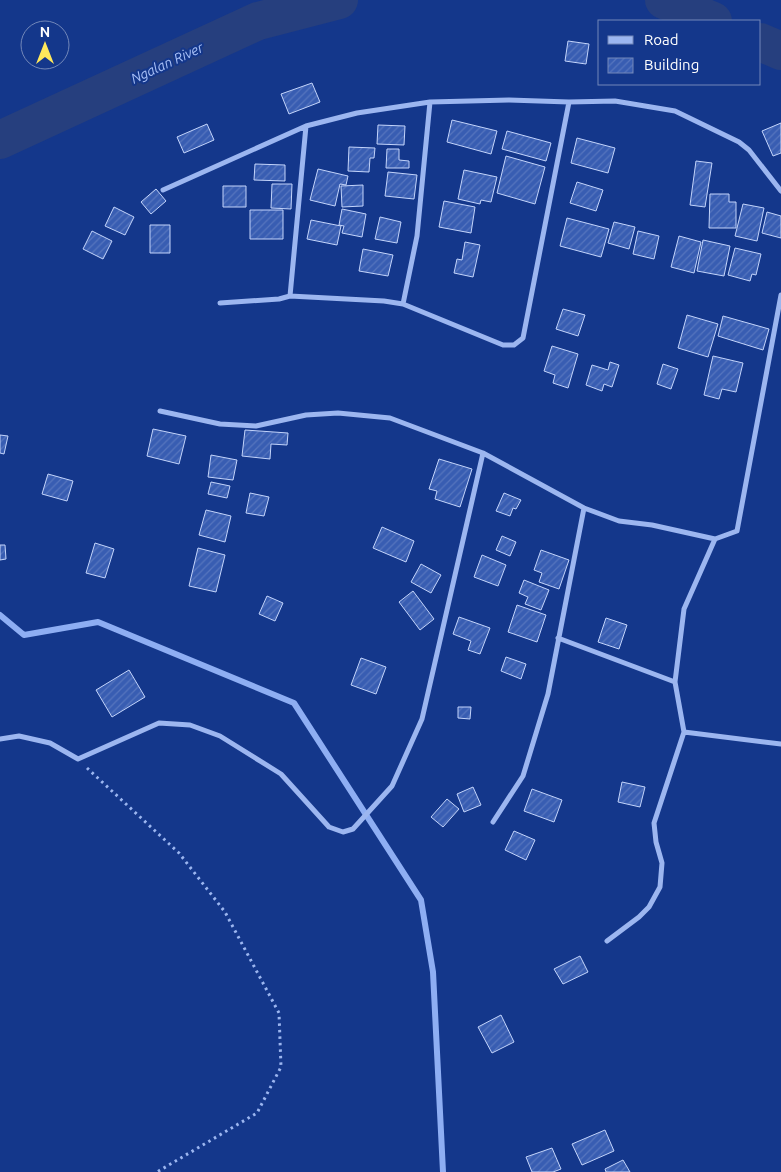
<svg xmlns="http://www.w3.org/2000/svg" width="781" height="1172" viewBox="0 0 781 1172" font-family="Ubuntu,sans-serif">
	<style>
		.lines { fill: none; stroke-linecap: round; stroke-linejoin: round }
		.stream { stroke: #8eaef3; stroke-width: 6 }
		.river { stroke: #263f7e; stroke-width: 38 }
		.building { fill: url(#building-hatch); stroke: #c3d4fb }
		.path { stroke: #9cb6f0; stroke-width: 3; stroke-dasharray: 2.5 4; stroke-linecap: butt }
		.minor { stroke: #9cb6f0; stroke-width: 5 }
		.labels { text-anchor: middle; dominant-baseline: central; stroke-width: 4; stroke-linejoin: round; paint-order: stroke }
		.water-label { font-size: 14px; font-style: italic; fill: #a8c0f7; stroke: #14378b }
	</style>
	<defs>
		<pattern id="building-hatch" width="6" height="6" patternUnits="userSpaceOnUse" patternTransform="scale(1.25)"><rect width="6" height="6" fill="#385db2"/><path d="M-1 1l2-2M0 6l6-6M5 7l2-2" fill="none" stroke="#5675be"/></pattern>
	</defs>
	<rect width="100%" height="100%" fill="#14378b"/>
	<g class="lines">
		<path class="stream" d="M0,615L24,635L98,622L294,703L421,900L433,972L443,1172"/>
		<path class="river" d="M664,0L713,21
			M760,42L781,51
			M0,140L258,21L339,0"/>
	</g>
	<path class="building" d="M568,41L589,44L586,64L565,61Z
		M312,83L320,102L289,114L281,94Z
		M452,120L497,131L491,154L447,142Z
		M781,123V153L773,156L762,131Z
		M207,124L214,140L184,153L177,137Z
		M378,125L405,126L404,145L377,144Z
		M507,131L551,143L546,161L502,149Z
		M577,138L615,148L608,173L571,163Z
		M349,147L375,148L374,158H370L369,172L348,171Z
		M387,149H399V160L409,161V168H386Z
		M506,156L545,167L535,204L497,193Z
		M696,161L712,163L705,207L690,205Z
		M255,164L285,165V181L254,180Z
		M318,169L348,176L346,185L340,184L335,206L310,200Z
		M464,170L497,177L491,202L481,200L480,204L458,199Z
		M388,172L417,175L414,199L385,196Z
		M577,182L603,190L596,211L570,203Z
		M272,184H292L291,209L271,208Z
		M363,185V206L342,207L341,186Z
		M223,186H246V207H223Z
		M156,189L166,201L151,214L141,202Z
		M710,194H729V202H736V228H709Z
		M444,201L475,207L471,233L439,227Z
		M743,204L764,208L757,241L735,236Z
		M114,207L134,217L125,235L105,226Z
		M342,209L366,214L362,237L342,233L344,226L339,225Z
		M250,210H283V239H250Z
		M767,212L781,216V238L762,233Z
		M380,217L401,222L397,243L375,239Z
		M567,218L609,229L601,257L560,246Z
		M311,220L341,226L337,245L307,239Z
		M614,222L635,227L629,249L608,243Z
		M150,225H170V253H150Z
		M92,231L112,241L103,259L83,249Z
		M638,231L659,236L654,259L633,254Z
		M679,236L701,242L694,273L671,267Z
		M703,240L730,246L724,276L697,271Z
		M465,242L480,245L473,277L454,273L457,259L462,260Z
		M735,248L761,254L756,275L752,274L750,281L728,275Z
		M363,249L393,255L388,276L359,271Z
		M563,309L585,315L578,336L556,329Z
		M687,315L718,324L708,357L678,348Z
		M723,316L769,329L763,350L718,336Z
		M552,346L578,354L568,388L553,383L555,375L544,371Z
		M713,356L743,363L736,392L722,389L719,399L704,395Z
		M610,362L619,365L612,387L604,384L602,391L586,385L592,365L608,370Z
		M663,364L678,369L671,389L657,384Z
		M153,429L186,436L179,464L147,456Z
		M245,430L288,433L287,445L271,444L270,459L242,456Z
		M0,435L8,436L4,454L0,453Z
		M211,455L237,460L233,480L208,477Z
		M439,459L472,469L460,507L435,499L437,491L429,489Z
		M48,474L73,481L67,501L42,494Z
		M211,482L230,486L227,498L208,494Z
		M250,493L269,497L264,516L246,513Z
		M504,493L521,500L516,509L513,508L510,516L496,511Z
		M206,510L231,516L225,542L199,535Z
		M382,527L414,541L406,562L373,548Z
		M502,536L516,542L510,556L496,550Z
		M95,543L114,549L105,578L86,573Z
		M0,545H5L6,559L0,560Z
		M198,548L225,555L216,592L189,586Z
		M541,550L569,560L559,589L539,582L542,573L534,570Z
		M482,555L506,565L498,586L474,577Z
		M421,564L441,575L431,593L411,582Z
		M524,580L549,590L541,610L525,604L528,597L519,593Z
		M413,591L434,619L420,630L399,602Z
		M267,596L283,603L275,621L259,614Z
		M517,605L546,615L537,642L508,632Z
		M459,617L490,628L480,654L468,650L471,641L453,634Z
		M606,618L627,625L619,649L598,642Z
		M506,657L526,664L521,679L501,671Z
		M361,658L386,667L376,694L351,685Z
		M129,670L145,697L112,717L96,690Z
		M458,707H471L470,719L458,718Z
		M622,782L645,787L640,807L618,802Z
		M473,787L481,805L464,812L457,794Z
		M532,789L562,800L554,822L524,811Z
		M447,799L459,809L443,827L431,817Z
		M514,831L535,840L526,860L505,850Z
		M580,956L588,972L563,984L554,969Z
		M501,1015L514,1042L492,1053L478,1027Z
		M605,1130L614,1151L582,1165L572,1144Z
		M552,1148L561,1169L553,1172H532L526,1157Z
		M623,1160L630,1172H606L605,1169Z"/>
	<g class="lines">
		<path class="path" d="M87,768L179,853L225,912L279,1013L281,1067L257,1113L157,1172"/>
		<path class="minor" d="M163,190L306,126L357,113L430,102L509,100L569,102L615,101L675,111L739,142L749,150L781,191
			M290,296L384,301L403,304L417,236L430,102
			M220,303L279,299L290,296L306,126
			M403,304L503,345H514L523,338L569,102
			M160,411L220,424L256,426L306,415L338,413L390,418L483,453L584,508L619,521L652,525L715,539L737,531L781,295
			M558,638L675,682
			M684,732L781,744
			M0,739L19,736L50,743L78,759L159,723L190,725L220,736L281,774L329,827L343,832L353,829L392,786L422,719L483,453
			M493,822L523,776L548,694L584,508
			M607,941L639,917L649,907L660,887L662,863L656,842L654,823L684,732L675,682L684,609L715,539"/>
	</g>
	<g class="labels">
		<g class="water-label">
			<text transform="translate(167 63) rotate(-25)">Ngalan River</text>
		</g>
	</g>
	<rect x="598" y="20" width="162" height="65" fill="#14378b" stroke="#7287b9"/>
	<rect x="608" y="36" width="25" height="8" fill="#9cb6f0" stroke="#7287b9"/>
	<text x="644" y="45" font-size="15" fill="#ffffff">Road</text>
	<rect x="608" y="58" width="25" height="15" fill="url(#building-hatch)" stroke="#7287b9"/>
	<text x="644" y="70" font-size="15" fill="#ffffff">Building</text>
	<g transform="translate(45 45)"><circle r="24" fill="#14378b" stroke="#7287b9"/>
	<path d="M0-4L9 19L0 12L-9 19Z" fill="#ffe85b"/>
	<text y="-8" font-size="14" font-weight="bold" text-anchor="middle" fill="#ffffff">N</text>
	</g>
</svg>
